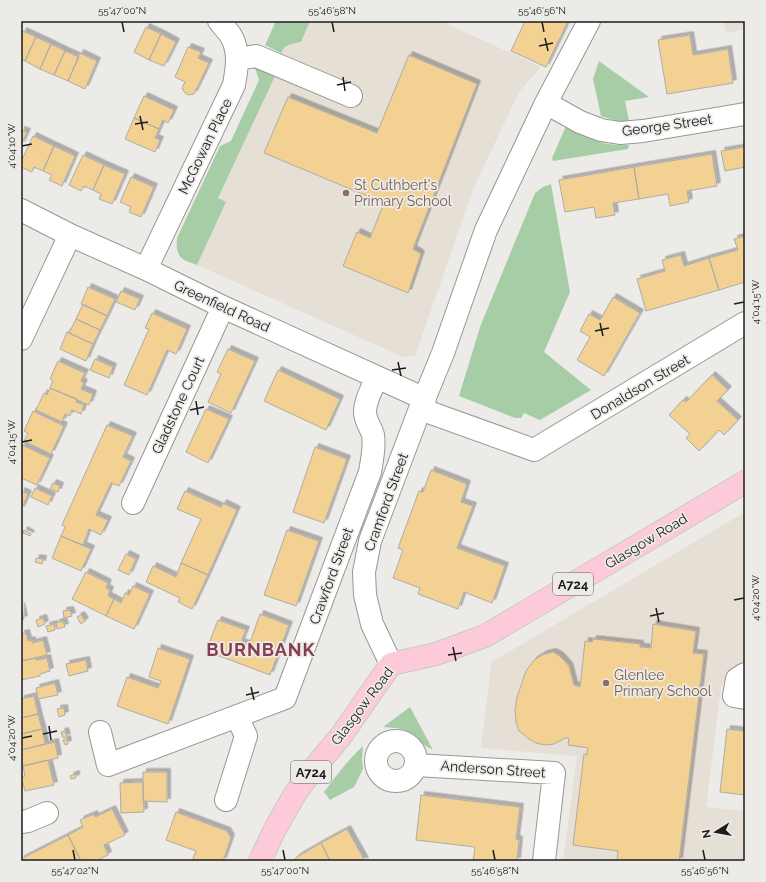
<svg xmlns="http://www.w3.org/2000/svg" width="766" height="882" viewBox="0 0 766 882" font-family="Raleway,sans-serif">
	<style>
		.built { fill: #e5dfd5 }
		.green { fill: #a7cda6 }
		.building { fill: #f2d193; stroke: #adaca8; filter: url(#shadow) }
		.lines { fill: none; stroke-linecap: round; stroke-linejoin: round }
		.minor-casing { stroke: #989793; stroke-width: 24 }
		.major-casing { stroke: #c9c9c8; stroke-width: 24 }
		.minor { stroke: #fff; stroke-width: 22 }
		.major { stroke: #fdcad9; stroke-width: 22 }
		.ticks { fill: none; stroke: #1d1c1b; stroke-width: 1.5 }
		.education-dot { fill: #8d6e63; stroke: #edebe8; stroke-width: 1.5 }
		.labels { text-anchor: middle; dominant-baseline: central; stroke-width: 3.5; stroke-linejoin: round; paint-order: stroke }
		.shield { fill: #edebe8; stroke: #5b5a58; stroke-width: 1 }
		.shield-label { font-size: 13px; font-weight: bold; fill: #1d1c1b }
		.street-label { font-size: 14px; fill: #1d1c1b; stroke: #edebe8 }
		.education-label { font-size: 14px; fill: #785e54; stroke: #edebe8; text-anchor: start }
		.district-label { font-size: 18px; font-weight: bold; letter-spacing: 1px; fill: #853d52; stroke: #edebe8 }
		.neatline { fill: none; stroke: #1d1c1b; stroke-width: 1.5 }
		.ticks-label { font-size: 10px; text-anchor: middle; fill: #1d1c1b }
	</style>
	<defs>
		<filter id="shadow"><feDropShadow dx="3.5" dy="-3.5" stdDeviation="0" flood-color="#0004"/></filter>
	</defs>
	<rect width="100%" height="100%" fill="#edebe8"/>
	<path class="built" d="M310,21H441L541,67L519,92L474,187L415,356L403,357L197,265L226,202L218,198L276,74L281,53L283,49L289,44L301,42Z
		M723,21H745V29L726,33Z
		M745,512V666L727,678L721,687L706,807L745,811V861H563L577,756L481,748L491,666L492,662Z"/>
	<path class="green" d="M276,21H310L301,42C291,44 285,44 281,53L265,45Z
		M599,61L649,97L625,101L629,121H617L601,116L593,79Z
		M254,65L276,74L218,198L226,202L197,265C193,263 188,262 184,260C177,256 176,246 177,238L220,146L231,141L259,80Z
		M566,126C578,132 588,139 600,142C609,145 620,145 629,145L628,149L553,161L552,158Z
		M551,184L570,292L544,352L591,390L540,420L524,413L521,418H515L459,396L480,327L535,193L543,187Z
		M410,707L433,750L422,744L411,733L405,730L396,728L383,727Z
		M363,746L362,760L363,769L354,787L330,800L324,792C336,776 348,760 363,746Z"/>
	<path class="building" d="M525,21H568L546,67L511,51Z
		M146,27L161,34L149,60L134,52Z
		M23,31L36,37L25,61L21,59V36Z
		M161,34L176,42L164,66L149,60Z
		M690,35L693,55L728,49L733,83L667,94L658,40Z
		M36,37L51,44L40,69L25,61Z
		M51,44L65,51L54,75L40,69Z
		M188,47L201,52L198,58L209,63L194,94L188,95L185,93L182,88L185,82L175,77Z
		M65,51L79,57L68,81L54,75Z
		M80,53L97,61L85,89L68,81Z
		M409,55L477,84L413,249L421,254L408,293L343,266L357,232L370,238L384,203L264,153L288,97L377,133Z
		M144,96L174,110L168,123L163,120L159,129L134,118Z
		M134,118L159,129L155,138L160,140L155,152L125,139Z
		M21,130L27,132L21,145Z
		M33,136L54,146L43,171L34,167L32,172L21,167V162Z
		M54,146L75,156L62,186L49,180L52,175L43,171Z
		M745,147V167L725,171L721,151Z
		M712,154L717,186L687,191L689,202L670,206L668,194L639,199L634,167Z
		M83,155L104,165L93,190L84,186L81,191L69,185Z
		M104,165L125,174L112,204L99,199L101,194L93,190Z
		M634,167L639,199L613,203L615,215L596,218L594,207L565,212L559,180Z
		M131,177L154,187L141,217L129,212L131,207L120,202Z
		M745,236V282L719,290L709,258L738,250L734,239Z
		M681,255L684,266L709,258L719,290L646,311L637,279L665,271L662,260Z
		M88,287L115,299L107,316L81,304Z
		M121,291L140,299L135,310L116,302Z
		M613,297L640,313L604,376L577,360L590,337L580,331L589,314L600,320Z
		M83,304L107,316L100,330L76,319Z
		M152,313L187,329L176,354L167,350L147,395L124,385L149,329L145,328Z
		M76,319L100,330L93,344L69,333Z
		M67,332L93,344L86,361L60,349Z
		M228,349L255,361L231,413L208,402L221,374L217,372Z
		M95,359L113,367L109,378L90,370Z
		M58,361L85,373L81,381L84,383L81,389L93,394L89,405L50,388L53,380L50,379Z
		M278,370L340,399L326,430L264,401Z
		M712,375L728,390L717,401L738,420L724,435L719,430L699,451L686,438L690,434L669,415L683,400L686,402Z
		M50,388L77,399L76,402L84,405L81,414L72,410L70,416L65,414L62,422L36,410L44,393L47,395Z
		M206,409L229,419L208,463L186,452Z
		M33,411L64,426L51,454L24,441L28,433L24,431Z
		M107,425L133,436L123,457L131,461L119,486L111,483L96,515L108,520L101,535L89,529L83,545L61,536L65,527L62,525Z
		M22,445L50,458L37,485L21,478V448Z
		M315,447L347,459L324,523L293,512Z
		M431,470L467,484L461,502L473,506L457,548L505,566L492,603L464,592L458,609L418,594L420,588L393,578L403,550L398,548L419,491L423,492Z
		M53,483L60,486L58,492L50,489Z
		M35,488L52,496L48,505L31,497Z
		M21,491L28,494L21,510Z
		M185,491L221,507L223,503L237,510L208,575L181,563L201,519L177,509Z
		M24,530L31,534L30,536L23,533Z
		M287,530L319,541L296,606L264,595Z
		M61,536L91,549L81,571L52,558Z
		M126,554L136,559L129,575L118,570Z
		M36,558L43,559L42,564L35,562Z
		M181,563L208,575L192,609L178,602L180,598L146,582L153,566L176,577Z
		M86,572L108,583L106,588L110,590L108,596L114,599L106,616L72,599Z
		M133,586L150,594L134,629L106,616L114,599L121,603L125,593L129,595Z
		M21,606L24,619L21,620Z
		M70,610L72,616L64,618L63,611Z
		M260,614L289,625L270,675L206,651L218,620L246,630L241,642L249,645Z
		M81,615L85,621L81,624L77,617Z
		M43,618L45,624L38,627L36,620Z
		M63,621L65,627L57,629L56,623Z
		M54,624L55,630L48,632L46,626Z
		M653,624L696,631L693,653L704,654L679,861H617L618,851L573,845L584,754L587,755L588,748L568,745L569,738H565L554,744L545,745L536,743L529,739L519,731L516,722L515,711L517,697L526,671L534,660L544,654L553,652L560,656L569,666L574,685L580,687L585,641L592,642L593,639L640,644V647L651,648Z
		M26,633L28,641L32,640V643L43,640L47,655L21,661V634Z
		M158,648L190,659L168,724L117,706L127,677L158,688L161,681L149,677Z
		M36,658V660L47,658L50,671L40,674V676L21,680V661Z
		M86,660L88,671L69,676L66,664Z
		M55,683L58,695L38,699L36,688Z
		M34,696L38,714L21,718V699Z
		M64,708L65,715L59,717L57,709Z
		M38,714L42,729L21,734V718Z
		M42,729L45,744L21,750V734Z
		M727,729L745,731V795L720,792Z
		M65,731L67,737L63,738L61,732Z
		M67,739L68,744L65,745L63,740Z
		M55,742L58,758L23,766L21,758V750Z
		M48,760L54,785L25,791L21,777L25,776L23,766Z
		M143,772H167V802L143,801Z
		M76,774V778L71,779L70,776Z
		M143,782L144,812L121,813L120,783Z
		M421,795L520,807L516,839L519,840L517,861H473L475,847L416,840Z
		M112,809L125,835L104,845L108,855L96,861H81L68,835L83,827L80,820L94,814L95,817Z
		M176,812L227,831L231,838L223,861H192L196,851L166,840Z
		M347,829L365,861H330L321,843Z
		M68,835L81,861H21V859Z
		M321,843L330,861H293L297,857Z"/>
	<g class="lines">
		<defs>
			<path id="minor" d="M237,59L256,56L351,96
				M546,103L580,122L601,130L620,133L643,131L745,114
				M21,210L70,235L146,269L223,307L425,399
				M146,269L234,85C237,67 240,52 231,36C228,31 223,26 219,21
				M21,339L70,235
				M420,409L534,450L745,323
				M133,503L223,307
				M391,664L372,624L365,595L364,572L370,541L420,409L443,353L486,230L546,103L589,21
				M745,674L737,679L734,696L745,698
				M100,732L108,765L285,698L370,472C372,460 375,447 373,435C371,427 365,421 365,412C365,400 373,387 377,377
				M376 761a20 20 0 1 1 40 0a20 20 0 1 1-40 0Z
				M416,765L554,773L544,861
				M226,800L246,736L237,716
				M21,822L28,821L47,813"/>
			<path id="major" d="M260,861L275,829L295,794L310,773L341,736L391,664L436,654L485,636L745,482"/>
		</defs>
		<use href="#minor" class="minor-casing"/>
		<use href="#major" class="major-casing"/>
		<use href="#minor" class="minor"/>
		<use href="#major" class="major"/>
	</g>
	<path class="ticks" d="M122,22L124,32M332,22L334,32M542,22L544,32M545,38L548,51M539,46L553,43M343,77L345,91M337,85L351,82M140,116L143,130M135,124L148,122M22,146L32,144M734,304L744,302M600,323L603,336M595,331L609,328M398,362L401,376M392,370L406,368M196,401L198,415M190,410L204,407M22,442L32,440M734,600L744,598M656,608L659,622M650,616L664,613M453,647L456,661M448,655L462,653M251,687L254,700M246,695L259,692M49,726L51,740M43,734L57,731M22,738L32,736M73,850L75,860M283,850L285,860M493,850L495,860M703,850L705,860"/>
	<g class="education-dot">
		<circle cx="346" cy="193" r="4"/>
		<circle cx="606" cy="683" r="4"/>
	</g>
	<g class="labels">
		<g class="shield">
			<rect x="553" y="573" width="40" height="22" rx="3"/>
			<rect x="291" y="761" width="40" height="22" rx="3"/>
		</g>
		<g class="shield-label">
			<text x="573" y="584">A724</text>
			<text x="311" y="772">A724</text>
		</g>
		<g class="street-label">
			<text transform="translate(667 125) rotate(-8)">George Street</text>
			<text transform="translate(205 146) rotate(-64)">McGowan Place</text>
			<text transform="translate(222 306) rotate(25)">Greenfield Road</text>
			<text transform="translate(640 387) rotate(-31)">Donaldson Street</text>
			<text transform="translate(178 405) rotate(-65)">Gladstone Court</text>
			<text transform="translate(386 502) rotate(-70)">Cramford Street</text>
			<text transform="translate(646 541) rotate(-31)">Glasgow Road</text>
			<text transform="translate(331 576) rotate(-70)">Crawford Street</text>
			<text transform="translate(362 706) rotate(-53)">Glasgow Road</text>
			<text transform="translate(493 769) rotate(4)">Anderson Street</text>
		</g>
		<g class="education-label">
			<text x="354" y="185">St Cuthbert's<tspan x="354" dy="16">Primary School</tspan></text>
			<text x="614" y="675">Glenlee<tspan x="614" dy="16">Primary School</tspan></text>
		</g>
		<g class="district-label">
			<text x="261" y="649">BURNBANK</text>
		</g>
	</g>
	<rect width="766" height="882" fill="none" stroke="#edebe8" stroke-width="44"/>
	<g transform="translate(716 832) rotate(259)" stroke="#edebe8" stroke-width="3" paint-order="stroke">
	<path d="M0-3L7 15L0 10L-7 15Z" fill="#1d1c1b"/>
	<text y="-6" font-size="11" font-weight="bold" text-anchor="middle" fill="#1d1c1b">N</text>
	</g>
	<rect x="22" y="22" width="722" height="838" class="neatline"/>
	<g class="ticks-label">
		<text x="122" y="14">55°47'00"N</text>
		<text x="332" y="14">55°46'58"N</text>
		<text x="542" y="14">55°46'56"N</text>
		<text transform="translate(11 146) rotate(-90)" y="4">4°04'10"W</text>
		<text transform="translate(755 302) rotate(-90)" y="4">4°04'15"W</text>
		<text transform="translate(11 442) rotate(-90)" y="4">4°04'15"W</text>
		<text transform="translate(755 598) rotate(-90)" y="4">4°04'20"W</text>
		<text transform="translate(11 738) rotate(-90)" y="4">4°04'20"W</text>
		<text x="75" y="874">55°47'02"N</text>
		<text x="285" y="874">55°47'00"N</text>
		<text x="495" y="874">55°46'58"N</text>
		<text x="705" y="874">55°46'56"N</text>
	</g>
</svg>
